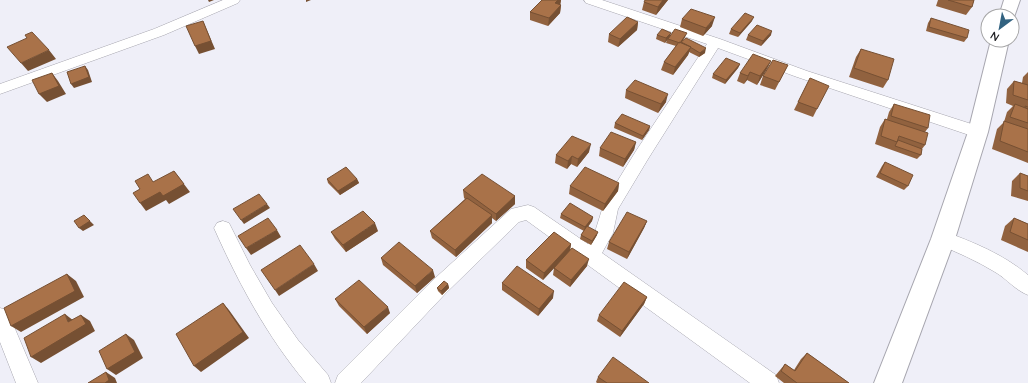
<svg xmlns="http://www.w3.org/2000/svg" width="1028" height="383" viewBox="0 0 1028 383" font-family="Quicksand,sans-serif">
	<style>
		.lines { fill: none; stroke-linecap: round; stroke-linejoin: round }
		.street-casing { stroke: #a7a6af; stroke-width: 1 }
		.secondary-casing { stroke: #a7a6af; stroke-width: 2 }
		.street { fill: #fff; fill-rule: evenodd }
		.secondary { fill: #fff; fill-rule: evenodd }
		.wall { fill: #91623f }
		.shaded-wall { fill: #765033 }
		.building { fill: #a97249; stroke: #765033 }
	</style>
	<rect width="100%" height="100%" fill="#efeff8"/>
	<g class="lines">
		<defs>
			<path id="street" d="M223,0H240L238,3L164,35L0,94V84L154,29Z
				M584,0H602L720,39L807,71L984,128L986,132L984,136L978,138L972,136L797,77L718,48L648,159L618,209L613,233L602,253L776,375L779,383H750L526,220L519,222L446,293L361,383H335L338,375L432,281L511,209L528,205L534,207L588,244L595,232L604,203L636,151L707,44L586,3Z
				M223,221L229,223L250,265L272,303L298,340L328,375L331,383H306C267,336 239,284 214,228L217,223Z
				M943,231C973,242 1003,254 1028,275V295C1015,290 1007,279 995,272C977,261 957,252 937,244L934,239L937,234Z
				M0,308L7,310L38,383H16L0,342Z"/>
			<path id="secondary" d="M1004,0H1020L1013,20L1012,16H999Z
				M991,40H1009L988,132L955,239L902,383H874L931,239L968,132Z"/>
		</defs>
		<use href="#street" class="street-casing"/>
		<use href="#secondary" class="secondary-casing"/>
		<use href="#street" class="street"/>
		<use href="#secondary" class="secondary"/>
	</g>
	<path class="wall" d="M542,0H561L560,5H561L560,13L548,26L530,20V12Z
		M668,0L656,15L642,10L644,2Z
		M938,0H974L972,7L966,15L936,6Z
		M931,18L967,38L964,42L926,31L928,23Z
		M682,19L712,26L703,36L680,27Z
		M752,21L738,37L729,34L731,29Z
		M638,22L637,30L618,47L608,42L609,34Z
		M657,35H670L685,37L683,40L705,53L699,57L689,52L688,55L673,75L661,70L664,62L676,46L666,43L667,40L665,43L656,39Z
		M748,35H771L761,46L746,40Z
		M861,49L888,80L883,88L849,77L856,57Z
		M771,61L757,85L747,80L744,84L737,81L740,73Z
		M740,64L738,68L725,84L712,78L713,74Z
		M788,65L775,90L760,85L763,76Z
		M1028,72V163L992,149L997,129L1004,122L1007,112L1013,106L1006,103L1007,89L1014,81L1022,83L1023,77Z
		M810,78L817,109L813,117L794,110Z
		M626,90L666,102L658,113L625,98Z
		M894,104L928,128L925,132V145L922,149L921,155L917,159L875,144L880,127L885,119H887L889,112Z
		M615,123L650,126L649,130L642,140L614,128Z
		M636,142L634,150L623,167L599,156L600,148Z
		M589,152L577,167L571,164L567,169L555,163L556,155Z
		M885,162L908,186L904,190L876,177L882,166Z
		M1020,173L1028,176V201L1011,196L1012,181Z
		M327,179H357L359,183L340,195L328,183Z
		M619,183L618,191L603,211L569,194L570,186Z
		M463,190L515,196V204L496,221L492,218V223L456,257L432,238L430,231L465,199L464,198Z
		M561,214L593,217L592,221L588,227L597,235L591,245L580,239L581,235L584,231L560,218Z
		M1014,218L1028,224V252L1001,240L1005,226Z
		M647,221L644,228L627,259L607,249L609,242Z
		M378,231L346,252L335,239L331,232Z
		M571,244L570,250L587,266L570,287L553,275L554,268L543,280L526,268V260Z
		M381,258L435,277L417,293L383,265Z
		M502,283L553,298L538,316L502,290Z
		M448,284L449,288L442,295L438,291L437,288Z
		M647,297L644,304L620,337L597,321L599,315Z
		M335,299L390,313L367,334L339,306Z
		M807,353L849,383H784L775,376L785,364L794,370L801,359Z
		M598,377L649,383H597L596,382Z"/>
	<path class="shaded-wall" d="M208,0H214L209,2Z
		M306,0H311L306,2Z
		M558,0H561L560,6L555,3Z
		M663,0H668L656,15L658,7Z
		M561,5L560,13L548,26L549,18Z
		M715,17L712,26L703,36L706,28Z
		M754,17L752,21L738,37L740,33Z
		M203,21L215,49L199,54L195,46Z
		M638,22L637,30L618,47L620,39Z
		M772,31L771,35L761,46L763,41Z
		M671,33L670,37L668,39L665,43L666,38Z
		M687,33L685,37L682,42H681L680,45V43Z
		M691,47L688,55L673,75L675,67Z
		M706,48L705,53L699,57L700,53Z
		M49,50L56,59L28,71L21,63Z
		M771,61L767,69L757,85L760,76Z
		M740,64L738,68L725,84L726,80Z
		M85,66L88,70L92,82L74,88L71,84Z
		M750,72L747,80L744,84Z
		M52,73L58,81L66,94L47,102L39,94Z
		M668,94L666,102L658,113L661,104Z
		M650,126L649,130L642,140L643,136Z
		M636,142L634,150L623,167L625,159Z
		M591,144L589,152L577,167L578,159Z
		M572,156L571,164L567,169L568,161Z
		M174,171L190,192L169,204L166,200L146,211L140,203Z
		M357,179L359,183L340,195L338,191Z
		M619,183L618,191L603,211L605,204Z
		M515,196V204L496,221V214Z
		M267,204L270,208L244,224L241,220Z
		M84,215L94,225L83,231L79,228Z
		M492,215V223L456,257L455,250Z
		M593,217L592,221L584,231L585,227Z
		M647,221L644,228L627,259L629,252Z
		M375,223L378,231L346,252L343,245Z
		M277,230L281,237L251,255L246,248Z
		M598,232L597,235L591,245L592,241Z
		M571,244L570,251L543,280L544,273Z
		M589,259L587,266L570,287L571,280Z
		M314,264L318,271L279,296L275,290Z
		M433,270L435,277L417,293L415,286Z
		M67,274L76,281L84,297L21,332L11,326Z
		M448,284L449,288L442,295L441,291Z
		M554,291L553,298L538,316L539,309Z
		M647,297L644,304L620,337L622,331Z
		M223,303L229,310L249,338L201,372L194,366Z
		M388,307L390,313L367,334L364,327Z
		M65,314L74,321L68,322Z
		M81,315L90,321L95,331L41,363L31,357Z
		M126,334L134,340L143,358L116,375L107,369Z
		M106,372L115,378L117,383H105Z"/>
	<path class="building" d="M542,0H558L555,3L561,5L549,18L530,12Z
		M645,0H663L658,7L644,2Z
		M948,0H974L972,7Z
		M691,9L715,17L706,28L682,19Z
		M745,13L754,17L740,33L731,29Z
		M627,17L638,22L620,39L609,34Z
		M931,18L969,30L967,38L929,27Z
		M203,21L211,41L195,46L186,26Z
		M757,25L772,31L763,41L748,35Z
		M662,29L671,33L666,38L657,35Z
		M675,29L687,33L680,43L668,39Z
		M32,32L49,50L21,63L7,47L27,38L25,35Z
		M686,38L706,48L700,53L690,47H691L681,42Z
		M679,42L691,47L675,67L664,62Z
		M861,49L894,59L888,80L854,68Z
		M753,54L771,61L760,76L750,72L748,76L740,73Z
		M726,58L740,64L726,80L713,74Z
		M773,60L788,65L779,82L763,76Z
		M85,66L89,77L71,84L67,72Z
		M52,73L59,86L39,94L32,80Z
		M810,78L829,86L817,109L798,102Z
		M635,80L668,94L661,104L626,90Z
		M1014,81L1028,85V100L1013,95Z
		M894,104L930,115L928,128L891,116Z
		M1015,104L1028,109V123L1010,117Z
		M1025,106L1028,107V109L1025,107Z
		M622,114L650,126L643,136L615,123Z
		M885,119L928,133L925,145L899,136L897,142L881,136Z
		M1004,121L1028,129V152L1000,141Z
		M611,132L636,142L625,159L600,148Z
		M572,136L591,144L578,159L572,156L568,161L556,155Z
		M898,140L922,149L921,155L895,146Z
		M885,162L913,175L908,186L880,173Z
		M346,167L357,179L338,191L327,179Z
		M585,167L619,183L605,204L570,186Z
		M174,171L184,184L163,196L160,192L140,203L133,193L140,189L135,181L148,174L153,182Z
		M1020,173L1028,176V191L1020,188Z
		M482,174L515,196L496,214L463,190Z
		M259,194L267,204L241,220L233,209Z
		M467,198L492,215L455,250L430,231Z
		M570,203L593,217L585,227L561,214Z
		M363,211L375,223L343,245L331,232Z
		M627,212L647,221L629,252L609,242Z
		M84,215L90,221L79,228L74,221Z
		M268,218L277,230L246,248L238,236Z
		M1014,218L1028,224V240L1010,232Z
		M587,226L598,232L592,241L581,235Z
		M554,232L571,244L544,273L526,260Z
		M399,242L433,270L415,286L381,258Z
		M300,245L314,264L275,290L261,270Z
		M572,248L589,259L571,280L554,268Z
		M517,266L554,291L539,309L502,283Z
		M67,274L75,291L11,326L4,308Z
		M359,280L388,307L364,327L335,299Z
		M444,281L448,284L441,291L437,288Z
		M624,282L647,297L622,331L599,315Z
		M223,303L243,332L194,366L176,334Z
		M65,314L68,322L81,315L86,324L31,357L24,338Z
		M126,334L135,352L107,369L99,351Z
		M807,353L849,383H797L781,371L785,364L795,371Z
		M613,357L649,383H607L598,377Z
		M106,372L109,380L105,383H88Z"/>
	<g transform="translate(1000 28) rotate(212)"><circle r="19" fill="#ffffff" stroke="#a6a6a7"/>
	<path d="M0-3L7 15L0 10L-7 15Z" fill="#326280"/>
	<text y="-6" font-size="11" font-weight="bold" text-anchor="middle" fill="#212124">N</text>
	</g>
</svg>
